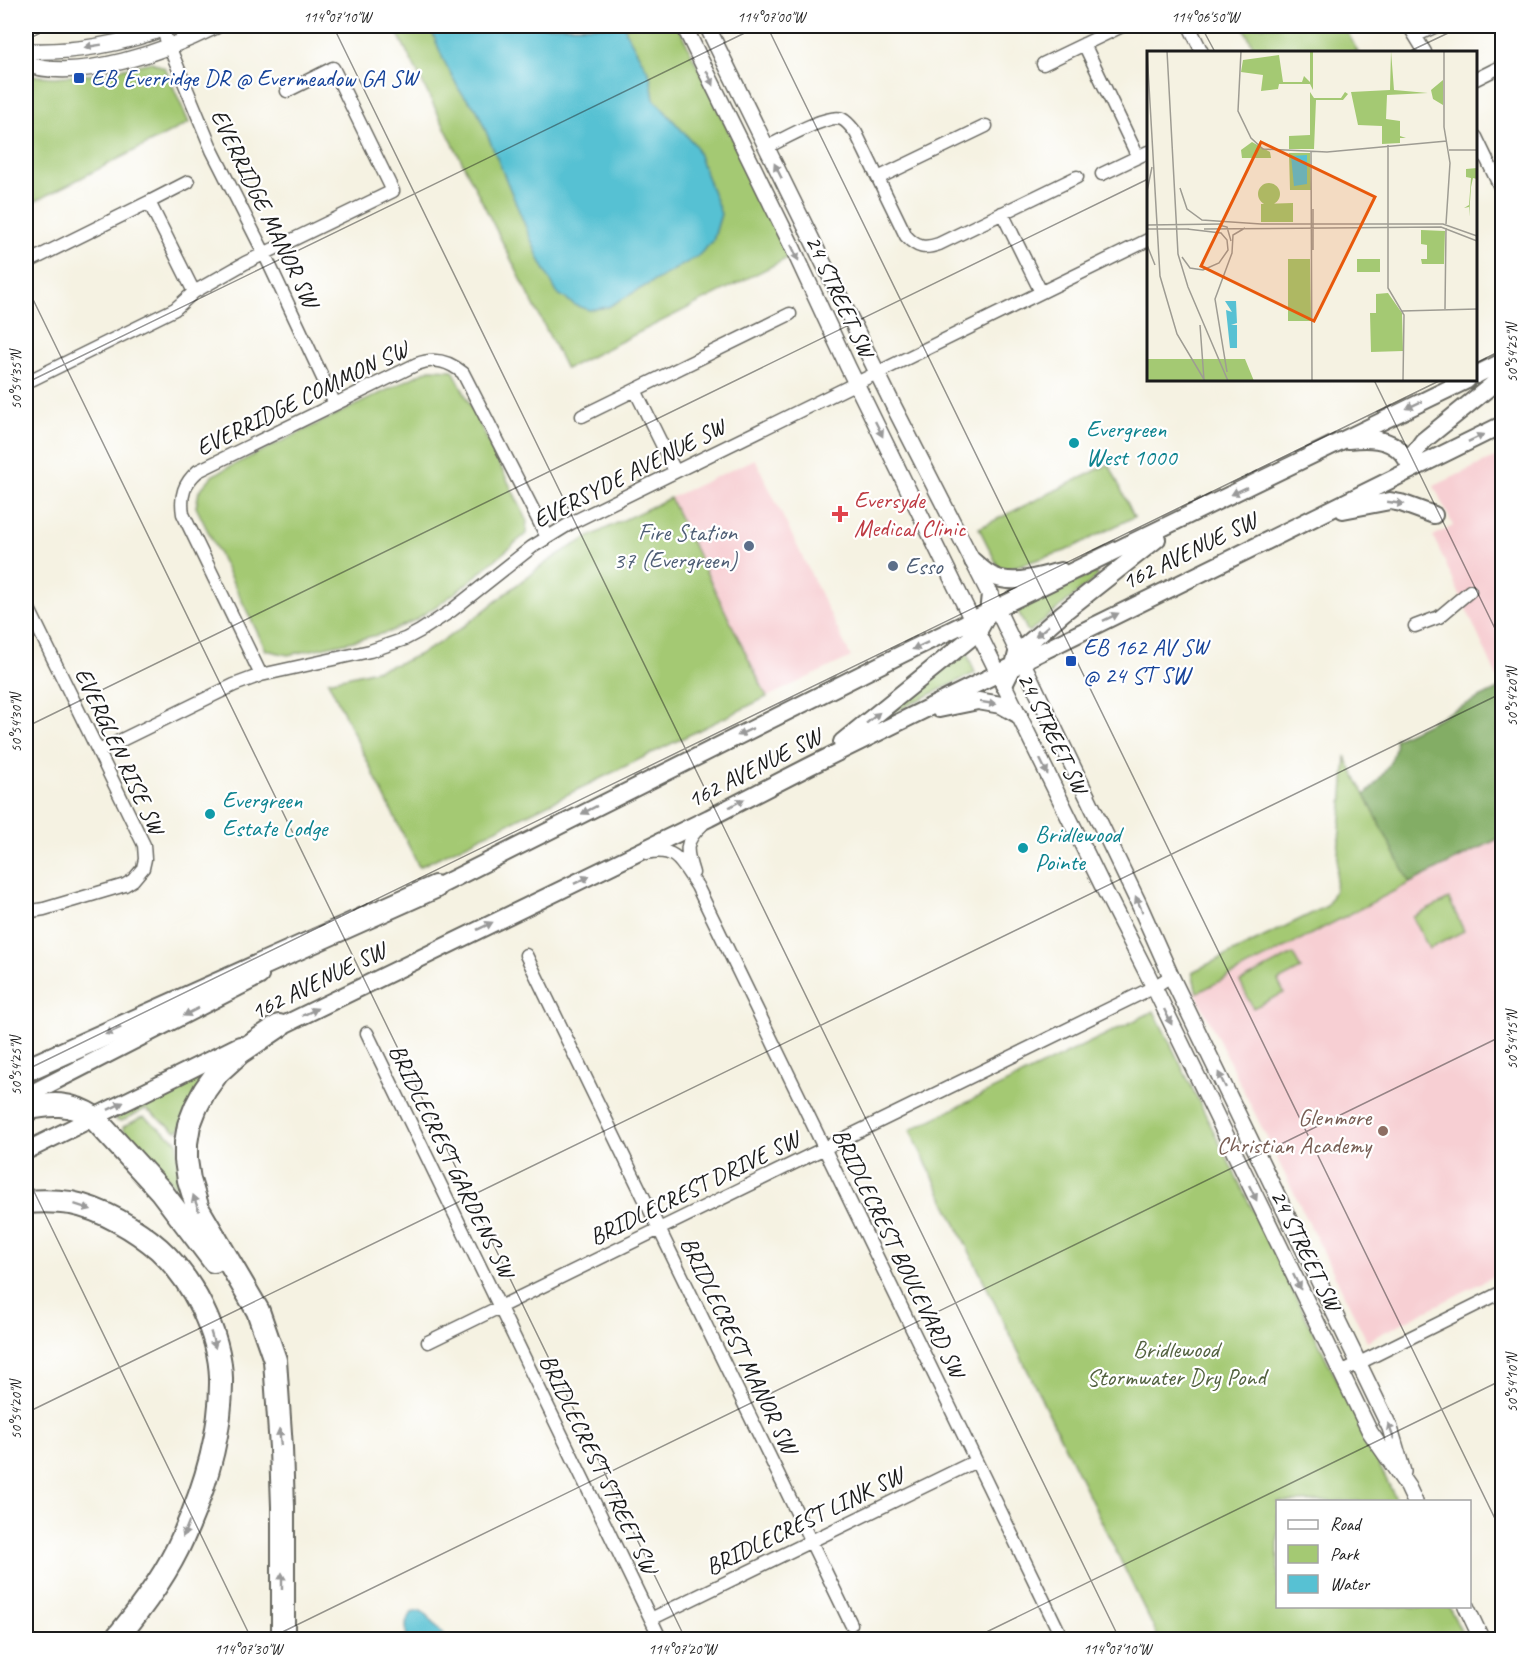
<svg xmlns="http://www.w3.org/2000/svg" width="1528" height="1665" viewBox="0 0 1528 1665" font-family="Caveat,sans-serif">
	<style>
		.built { fill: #f7cfd3 }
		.green { fill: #a4c973; stroke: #607248; stroke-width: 1.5 }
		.forest { fill: #83ad65; stroke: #506440; stroke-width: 1.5 }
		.water { fill: #57c1d3; stroke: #3a6e78; stroke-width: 1.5 }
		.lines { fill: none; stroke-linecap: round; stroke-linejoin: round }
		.minor-casing { stroke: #686761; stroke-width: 15 }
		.tertiary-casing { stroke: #686761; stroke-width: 18 }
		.secondary-casing { stroke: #686761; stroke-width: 20 }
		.motorway-casing { stroke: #686761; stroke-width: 26 }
		.minor { stroke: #fff; stroke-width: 12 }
		.tertiary { stroke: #fff; stroke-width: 15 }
		.secondary { stroke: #fff; stroke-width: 16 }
		.motorway { stroke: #fff; stroke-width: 22 }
		.oneway { fill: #999 }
		.ticks { fill: none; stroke: #1c1c1c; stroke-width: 1.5; stroke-opacity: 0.45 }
		.transit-dot { fill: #1a4fb4; stroke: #fff; stroke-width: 2 }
		.culture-dot { fill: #0f9aa8; stroke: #fff; stroke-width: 2 }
		.health-dot { fill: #e0444e; stroke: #fff; stroke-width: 2 }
		.service-dot { fill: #5c6f8a; stroke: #fff; stroke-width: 2 }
		.education-dot { fill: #8d6e63; stroke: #fff; stroke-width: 2 }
		.labels { text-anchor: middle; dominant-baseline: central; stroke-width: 4.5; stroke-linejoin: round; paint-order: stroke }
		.transit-label { font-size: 24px; fill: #164399; stroke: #fff; text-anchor: start }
		.street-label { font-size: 24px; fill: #1c1c1c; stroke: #fff }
		.culture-label { font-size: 24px; fill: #0d838f; stroke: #fff; text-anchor: start }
		.health-label { font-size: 24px; fill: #be3a42; stroke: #fff; text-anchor: start }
		.service-label { font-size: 24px; fill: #4e5e75; stroke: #fff; text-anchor: end }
		.education-label { font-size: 24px; fill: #785e54; stroke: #fff; text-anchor: end }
		.park-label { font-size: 24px; fill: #52613f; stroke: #fff }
		.inset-road { fill: none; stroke: #9e9c93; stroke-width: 1.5 }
		.view { fill: #e8590c; fill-opacity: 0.15; stroke: #e8590c; stroke-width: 3 }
		.inset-edge { fill: none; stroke: #1c1c1c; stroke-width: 3 }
		.neatline { fill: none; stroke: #1c1c1c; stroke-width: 2 }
		.ticks-label { font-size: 15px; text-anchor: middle; fill: #1c1c1c }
	</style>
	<rect width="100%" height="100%" fill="#fff"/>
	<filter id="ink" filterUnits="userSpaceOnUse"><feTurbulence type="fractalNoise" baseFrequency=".0167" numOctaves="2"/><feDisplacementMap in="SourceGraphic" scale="12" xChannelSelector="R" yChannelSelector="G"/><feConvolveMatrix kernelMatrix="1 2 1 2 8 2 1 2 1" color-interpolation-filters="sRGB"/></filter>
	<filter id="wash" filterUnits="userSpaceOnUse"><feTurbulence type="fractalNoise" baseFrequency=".008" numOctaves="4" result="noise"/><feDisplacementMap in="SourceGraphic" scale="24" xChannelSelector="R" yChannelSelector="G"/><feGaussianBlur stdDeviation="1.35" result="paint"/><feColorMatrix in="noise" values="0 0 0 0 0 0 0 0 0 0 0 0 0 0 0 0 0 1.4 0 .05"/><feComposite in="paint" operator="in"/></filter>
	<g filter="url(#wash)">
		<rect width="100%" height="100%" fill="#f5f2e2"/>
		<path class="built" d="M1502,454V688L1433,536L1453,526L1434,486Z
			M755,459L851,657L767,697L670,498Z
			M1502,837V1272L1367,1341L1194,990Z"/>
		<path class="green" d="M394,26H678L790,257L566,369Z
			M1243,26H1344L1358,52H1256Z
			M152,62L165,68L189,123L26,206V75L54,77L96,74Z
			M430,369L453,370L527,520L526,534L459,590L438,605L415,620L389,632L349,642L288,655L266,650L196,507L199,491L213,475Z
			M1109,464L1134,517L1065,551L1007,569L999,568L979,528Z
			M670,498L767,697L419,867L328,681C355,675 382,670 407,660C466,634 510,584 564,551C597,531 635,515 670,498Z
			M1095,572L1098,576L1029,632L1027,630L1017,609Z
			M963,652L967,653L975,673L892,713L891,711Z
			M1346,758L1410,883L1197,993L1192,972L1327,906L1335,889Z
			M1449,899L1464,931L1429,949L1413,917Z
			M1293,954L1301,969L1278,981L1284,993L1253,1008L1240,982Z
			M1154,1011L1397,1501L1278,1502V1606L1449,1607L1465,1639H1159L910,1130Z
			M206,1073L179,1130H175L145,1109L122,1121H117L116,1118Z
			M144,1117L178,1142L180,1191L123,1129V1127L140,1118Z"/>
		<path class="forest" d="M1502,687V837L1410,883L1365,795C1377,783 1399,757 1395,739Z"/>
		<path class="water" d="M428,26H625L626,32L650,75L654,99L695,145L721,214L713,241L697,257L608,307L589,310L575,305L557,293L539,259L477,110L460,91L443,59L431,29Z
			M421,1611L427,1615L447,1639H407C406,1628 404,1620 413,1612Z"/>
	</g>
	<g filter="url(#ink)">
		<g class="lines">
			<defs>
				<path id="minor" d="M1189,26L1202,52
					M1409,26L1425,52
					M162,29L212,150L264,253L335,404
					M1415,36L1436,26
					M1084,44L1138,157
					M1043,64L1122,26
					M1476,79L1502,66
					M1476,137L1502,191
					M767,147C782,140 828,113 842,119C848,122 852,128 856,133L906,236C917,248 925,249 939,244L1077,177
					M1102,174L1148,152
					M878,178L986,126
					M149,202L188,182
					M1002,213L1041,292
					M26,263L149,202L194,292
					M26,381L33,379L175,309L194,292L245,263L393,191L333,68L287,91
					M582,416L635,390
					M675,471L635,390L790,314
					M26,603L144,845L145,859L143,868L133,880L125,885L44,909L26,912
					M1415,626L1439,617L1470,591
					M261,675L183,514C180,496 184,483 198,471L417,364C435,357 449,361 463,373L547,537
					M99,751L234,685L261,675L370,651L405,639L420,631L451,611L532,547L571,523L1148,240
					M647,853C677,846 682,864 697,886L1063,1640
					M693,873C686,851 683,842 702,825
					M526,955L851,1624
					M367,1033L661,1640
					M428,1342L1154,987L1171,976
					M1341,1372L1502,1292
					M651,1619L976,1461"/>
				<path id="tertiary" d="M684,26L790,242L848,367L1102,885L1154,987L1370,1432L1408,1487L1415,1502
					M707,26L893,405L997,609L1138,902L1171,976L1390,1428L1403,1472
					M26,51C73,53 125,44 169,26
					M26,64C79,83 168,50 216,26
					M1466,1606L1482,1640"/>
				<path id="secondary" d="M1476,375L1502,362
					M1348,440C1366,438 1389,437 1402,453C1406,457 1409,464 1412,469
					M1412,469L1413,455L1423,441L1502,377
					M1343,510L1390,501L1401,503L1434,515
					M973,561C979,566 986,573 993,576C1013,586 1040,576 1061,571
					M1004,685L1014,665L1017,653L1063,613L1157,539
					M939,709L978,701L1001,705L1019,715
					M842,742L978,632L988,614L990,594
					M425,893L902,654L1467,380
					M269,1032L709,818L810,766L1502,425
					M26,1096L260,976
					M26,1151L240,1045"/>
				<path id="motorway" d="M279,1026L239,1053L218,1072L205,1090L196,1107L189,1125L186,1143V1160L189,1180L198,1209L258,1311L275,1360L281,1448L283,1507V1640
					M26,1070L435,887
					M26,1109C51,1103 70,1102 93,1117L161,1191L214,1261
					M26,1202C40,1201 57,1201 71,1203C102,1209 136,1229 159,1249C192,1279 220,1333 221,1378C222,1432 205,1488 183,1537C167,1574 141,1609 115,1640"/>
			</defs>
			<use href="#minor" class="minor-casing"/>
			<use href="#tertiary" class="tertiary-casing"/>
			<use href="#secondary" class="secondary-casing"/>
			<use href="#motorway" class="motorway-casing"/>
			<use href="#minor" class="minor"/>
			<use href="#tertiary" class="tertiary"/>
			<use href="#secondary" class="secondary"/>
			<use href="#motorway" class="motorway"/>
		</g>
		<defs><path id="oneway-solid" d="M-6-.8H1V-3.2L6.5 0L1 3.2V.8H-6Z" transform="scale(1.5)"/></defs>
		<g class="oneway">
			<use href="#oneway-solid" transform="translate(93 46) rotate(171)"/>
			<use href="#oneway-solid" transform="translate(710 78) rotate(64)"/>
			<use href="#oneway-solid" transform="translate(778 171) rotate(-116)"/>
			<use href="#oneway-solid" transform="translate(795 253) rotate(65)"/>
			<use href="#oneway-solid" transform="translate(1414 405) rotate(154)"/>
			<use href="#oneway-solid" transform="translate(879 429) rotate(64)"/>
			<use href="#oneway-solid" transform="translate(1476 438) rotate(-26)"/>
			<use href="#oneway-solid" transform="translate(1239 491) rotate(154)"/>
			<use href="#oneway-solid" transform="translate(1396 503) rotate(8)"/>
			<use href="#oneway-solid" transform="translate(1111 617) rotate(-26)"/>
			<use href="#oneway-solid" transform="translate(1042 631) rotate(140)"/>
			<use href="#oneway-solid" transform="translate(920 646) rotate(155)"/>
			<use href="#oneway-solid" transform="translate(988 703) rotate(9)"/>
			<use href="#oneway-solid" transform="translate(873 718) rotate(-39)"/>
			<use href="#oneway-solid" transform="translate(745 732) rotate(154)"/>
			<use href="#oneway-solid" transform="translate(1044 767) rotate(64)"/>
			<use href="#oneway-solid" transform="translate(737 803) rotate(-28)"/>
			<use href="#oneway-solid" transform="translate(589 810) rotate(153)"/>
			<use href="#oneway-solid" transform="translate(582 880) rotate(-26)"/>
			<use href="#oneway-solid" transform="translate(1139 904) rotate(-114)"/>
			<use href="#oneway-solid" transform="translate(485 926) rotate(-26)"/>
			<use href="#oneway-solid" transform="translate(191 1012) rotate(153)"/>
			<use href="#oneway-solid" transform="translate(310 1012) rotate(-26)"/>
			<use href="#oneway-solid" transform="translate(1168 1017) rotate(64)"/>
			<use href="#oneway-solid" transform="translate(113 1031) rotate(156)"/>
			<use href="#oneway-solid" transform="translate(1222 1080) rotate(-116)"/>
			<use href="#oneway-solid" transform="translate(116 1106) rotate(-26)"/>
			<use href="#oneway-solid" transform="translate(1253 1193) rotate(64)"/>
			<use href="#oneway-solid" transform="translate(196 1203) rotate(-110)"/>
			<use href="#oneway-solid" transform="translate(83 1207) rotate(18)"/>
			<use href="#oneway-solid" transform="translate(1297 1282) rotate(64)"/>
			<use href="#oneway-solid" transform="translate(213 1340) rotate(74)"/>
			<use href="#oneway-solid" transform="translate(1391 1431) rotate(-110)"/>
			<use href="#oneway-solid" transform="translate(280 1437) rotate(-96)"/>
			<use href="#oneway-solid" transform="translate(186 1529) rotate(112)"/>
			<use href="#oneway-solid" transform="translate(282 1581) rotate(-90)"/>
		</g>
	</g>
	<path class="ticks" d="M333,26L1120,1640M767,26L1502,1533M1201,26L1215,52M26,40L55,26M1408,52L1463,26M26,285L686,1640M1476,363L1502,350M1374,380L1502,643M26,383L759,26M26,727L1148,179M26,1070L1441,380M26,1175L252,1640M26,1413L1502,693M266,1640L1502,1036M970,1640L1502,1380"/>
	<g class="transit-dot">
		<rect x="73" y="72" width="12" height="12" rx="3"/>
		<rect x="1065" y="655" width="12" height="12" rx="3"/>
	</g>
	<g class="culture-dot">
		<circle cx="1074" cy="443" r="6"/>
		<circle cx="210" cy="814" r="6"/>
		<circle cx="1023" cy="848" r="6"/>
	</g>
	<path class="health-dot" d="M837 505h6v6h6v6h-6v6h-6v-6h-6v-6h6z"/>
	<g class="service-dot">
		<circle cx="749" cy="546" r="6"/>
		<circle cx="893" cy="566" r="6"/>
	</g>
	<circle class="education-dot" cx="1383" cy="1131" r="6"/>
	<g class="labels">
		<g class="transit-label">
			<text x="91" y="78">EB Everridge DR @ Evermeadow GA SW</text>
			<text x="1083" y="647">EB 162 AV SW<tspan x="1083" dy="28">@ 24 ST SW</tspan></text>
		</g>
		<g class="street-label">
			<text transform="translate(265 208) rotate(64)">EVERRIDGE MANOR SW</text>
			<text transform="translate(840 296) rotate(65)">24 STREET SW</text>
			<text transform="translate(302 398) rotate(-26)">EVERRIDGE COMMON SW</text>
			<text transform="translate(629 473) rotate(-27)">EVERSYDE AVENUE SW</text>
			<text transform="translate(1189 551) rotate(-26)">162 AVENUE SW</text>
			<text transform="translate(1053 733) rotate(64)">24 STREET SW</text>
			<text transform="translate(120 751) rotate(65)">EVERGLEN RISE SW</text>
			<text transform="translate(754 768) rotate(-27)">162 AVENUE SW</text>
			<text transform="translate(318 981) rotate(-26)">162 AVENUE SW</text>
			<text transform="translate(452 1161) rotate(64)">BRIDLECREST GARDENS SW</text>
			<text transform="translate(694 1188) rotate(-26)">BRIDLECREST DRIVE SW</text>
			<text transform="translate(1306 1250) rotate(64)">24 STREET SW</text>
			<text transform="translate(899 1253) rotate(64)">BRIDLECREST BOULEVARD SW</text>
			<text transform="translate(739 1345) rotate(64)">BRIDLECREST MANOR SW</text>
			<text transform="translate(599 1464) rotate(64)">BRIDLECREST STREET SW</text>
			<text transform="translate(804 1521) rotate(-26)">BRIDLECREST LINK SW</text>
		</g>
		<g class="culture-label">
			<text x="1086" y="429">Evergreen<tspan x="1086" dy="28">West 1000</tspan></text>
			<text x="222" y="800">Evergreen<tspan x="222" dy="28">Estate Lodge</tspan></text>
			<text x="1035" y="834">Bridlewood<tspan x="1035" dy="28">Pointe</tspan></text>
		</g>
		<g class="health-label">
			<text x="854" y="500">Eversyde<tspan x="854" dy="28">Medical Clinic</tspan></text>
		</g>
		<g class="service-label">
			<text x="737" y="532">Fire Station<tspan x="737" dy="28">37 (Evergreen)</tspan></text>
			<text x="905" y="566" text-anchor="start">Esso</text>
		</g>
		<g class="education-label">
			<text x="1371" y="1117">Glenmore<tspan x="1371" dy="28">Christian Academy</tspan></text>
		</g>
		<g class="park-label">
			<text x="1176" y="1349">Bridlewood<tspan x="1176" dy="28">Stormwater Dry Pond</tspan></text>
		</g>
	</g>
	<g transform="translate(1147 51)">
		<rect width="330" height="330" fill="#f5f2e2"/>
		<path d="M163,0H166V39L163,33H132L131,38L114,40L116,24L94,21L96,9L132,4L136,31H155L157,25L163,31ZM244,0L247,39L281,42L240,44L239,68L253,70V85L259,87H253V92L235,93V75L211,74L204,41L243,39ZM296,29V54L286,48L284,39ZM163,41L167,47H194L198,41L201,43L196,49H169L167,98H142V85L163,84ZM105,91L123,101L124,107H95L94,99ZM142,102H163L164,139H143ZM330,117V128L326,127L324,136L322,166V156L317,157L322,154L324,127L319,126V118ZM111 143a11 11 0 1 1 22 0a11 11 0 1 1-22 0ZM146,152V171H114V153ZM274,179L298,180L297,213H275L274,208H280V194L274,193ZM141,208H163L164,270H141ZM210,208H233V221H210ZM241,242L255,262L256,300L224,301L223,262H229V243ZM0,308H98L107,330H0Z" fill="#a4c973"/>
		<path d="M160,104V133L147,135L144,105ZM78,250H89L90,272L84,274H90V297H83L79,259L85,261Z" fill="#57c1d3"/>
		<path class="inset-road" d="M0,0L13,225L30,283L58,330M20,0L31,203L41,236L81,330M94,0L91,60L104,87L116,98L180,101L300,90M297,0V76L303,112L299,173M241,94V237L257,264L256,330M302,99H330M164,101L165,330M33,137L40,158L55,169L114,173M0,140L5,116M166,158V199M113,173H296L330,185M0,174L75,173M72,174L80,176L84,190M0,178H42M57,178L294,176L330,190M0,194L8,214M35,206L43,217L56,219L72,212L81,199L80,189L74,182L40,178M298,258L299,177M255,260L330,258M53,274L57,329M80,321L68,248L85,202L86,184L98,177"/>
		<path class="view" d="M114,91L228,146L167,270L54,215Z"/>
		<rect width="330" height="330" class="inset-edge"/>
	</g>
	<rect width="1528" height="1665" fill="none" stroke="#fff" stroke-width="66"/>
	<rect x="1276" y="1500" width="195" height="108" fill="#ffffff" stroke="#a4a4a4" stroke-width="1.5"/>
	<rect x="1288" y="1520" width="30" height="9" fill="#ffffff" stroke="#a4a4a4" stroke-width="1.5"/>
	<text x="1330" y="1530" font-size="18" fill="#1c1c1c">Road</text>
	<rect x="1288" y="1545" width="30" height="18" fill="#a4c973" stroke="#a4a4a4" stroke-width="1.5"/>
	<text x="1330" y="1560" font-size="18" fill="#1c1c1c">Park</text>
	<rect x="1288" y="1575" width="30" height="18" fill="#57c1d3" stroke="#a4a4a4" stroke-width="1.5"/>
	<text x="1330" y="1590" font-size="18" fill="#1c1c1c">Water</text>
	<rect x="33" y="33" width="1462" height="1599" class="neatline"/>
	<g class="ticks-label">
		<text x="337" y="22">114°07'10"W</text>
		<text x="771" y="22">114°07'00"W</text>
		<text x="1205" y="22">114°06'50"W</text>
		<text transform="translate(1512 353) rotate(-90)" y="5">50°54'25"N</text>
		<text transform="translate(16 380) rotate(-90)" y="5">50°54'35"N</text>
		<text transform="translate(1512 697) rotate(-90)" y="5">50°54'20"N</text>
		<text transform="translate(16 723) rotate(-90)" y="5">50°54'30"N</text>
		<text transform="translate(1512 1040) rotate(-90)" y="5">50°54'15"N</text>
		<text transform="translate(16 1066) rotate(-90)" y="5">50°54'25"N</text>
		<text transform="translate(1512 1383) rotate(-90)" y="5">50°54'10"N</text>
		<text transform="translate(16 1410) rotate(-90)" y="5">50°54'20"N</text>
		<text x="248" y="1654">114°07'30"W</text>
		<text x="682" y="1654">114°07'20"W</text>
		<text x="1117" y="1654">114°07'10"W</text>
	</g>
</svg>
